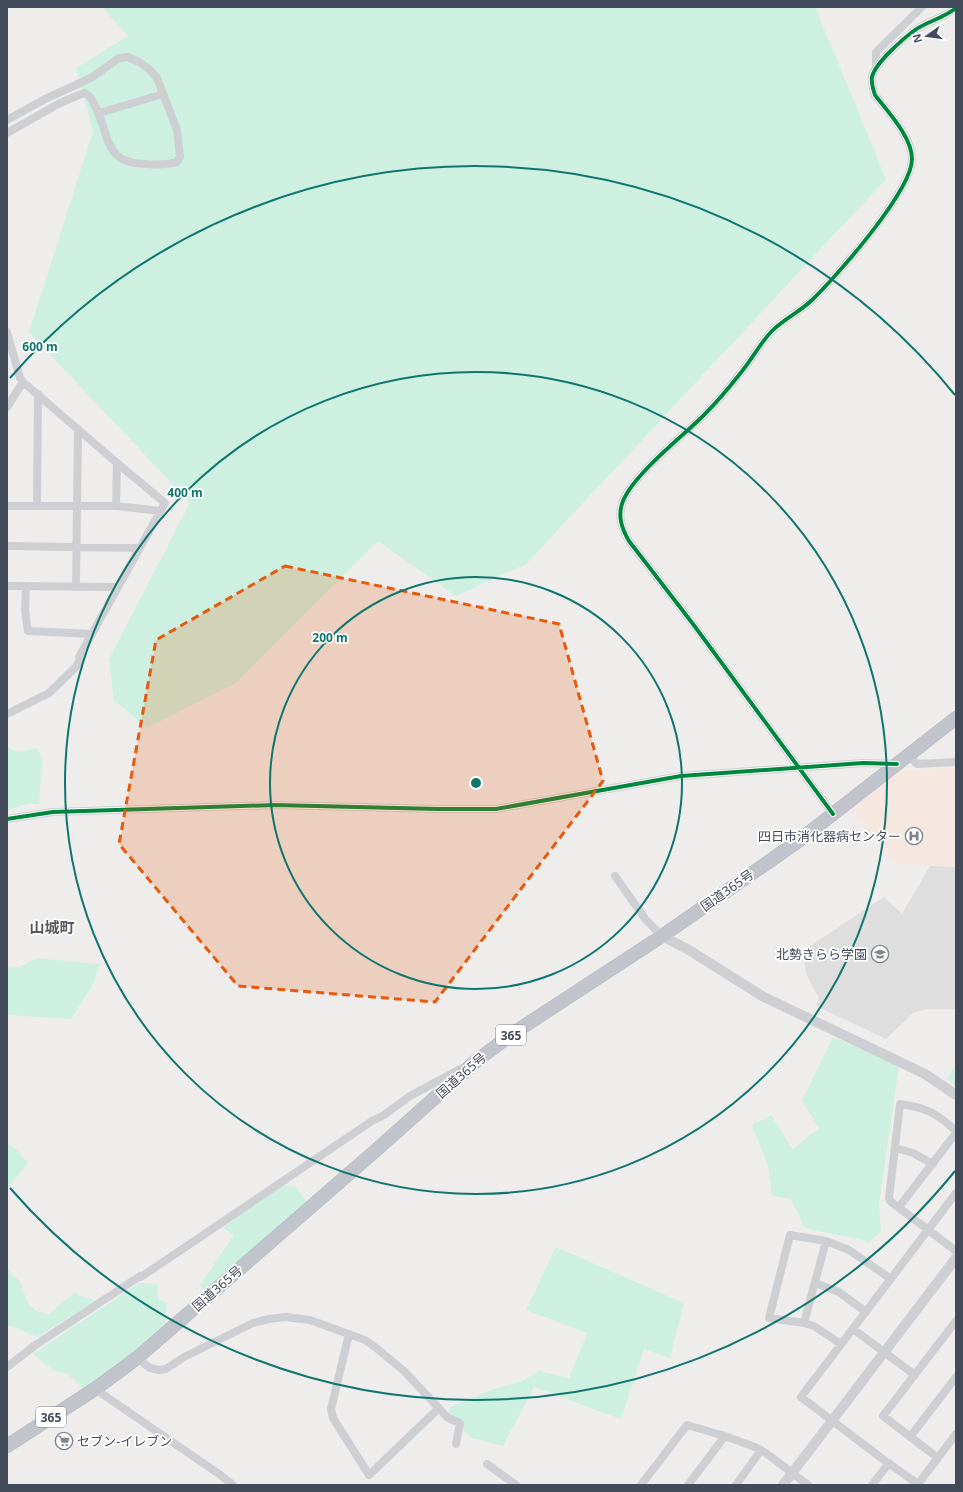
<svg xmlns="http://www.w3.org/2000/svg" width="963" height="1492" viewBox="0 0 963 1492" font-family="'Noto Sans','Noto Sans JP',sans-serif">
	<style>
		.education { fill: #dfdedf }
		.medical { fill: #f6e7e1 }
		.green { fill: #cef0e1 }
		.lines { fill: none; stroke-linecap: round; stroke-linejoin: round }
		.trunk-casing { stroke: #b1b4bd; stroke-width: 14 }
		.minor { stroke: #cdcfd2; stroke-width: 8 }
		.tertiary { stroke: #cdcfd2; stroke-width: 10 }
		.trunk { stroke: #c1c4cb; stroke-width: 13 }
		.cycleway-casing { stroke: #fff; stroke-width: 6 }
		.cycleway { stroke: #00873e; stroke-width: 4 }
		.marked { fill: #e8590c; fill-opacity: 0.2; stroke: #e8590c; stroke-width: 3; stroke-dasharray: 8 5; stroke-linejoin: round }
		.ring { fill: none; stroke: #0f766e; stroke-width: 2 }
		.labels { text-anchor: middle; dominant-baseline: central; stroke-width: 3.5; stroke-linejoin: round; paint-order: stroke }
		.shield { fill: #fff; stroke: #7b818c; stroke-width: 1 }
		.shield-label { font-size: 12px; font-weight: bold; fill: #434b5b }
		.poi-label { font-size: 13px; fill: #434b5b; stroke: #fff; text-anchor: end }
		.street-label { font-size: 13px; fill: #434b5b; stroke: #fff }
		.quarter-label { font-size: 15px; font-weight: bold; fill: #585b62; stroke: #fff }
		.centre { fill: #0f766e; stroke: #fff; stroke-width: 2 }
		.ring-label { font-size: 12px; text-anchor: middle; font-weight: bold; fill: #0f766e; stroke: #fff; stroke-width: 3.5; stroke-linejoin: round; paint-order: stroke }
	</style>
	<rect width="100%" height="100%" fill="#eeedec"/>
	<path class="education" d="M930,866L956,867V1009H927L913,1013L886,1039L816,1006L819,998L806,974L804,960L806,949L884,897L902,914Z"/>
	<path class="medical" d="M956,768V867L893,863L852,809L900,770Z"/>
	<path class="green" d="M102,7H815L886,179L526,564L456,596L378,541L236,683L147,728L114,700L109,659L190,503L29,332L93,131L76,68L128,36Z
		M7,745C15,755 26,750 37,748L42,758L39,804H28L7,810Z
		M37,958L100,964L94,983L71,1019L7,1015V967H20Z
		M833,1037L899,1065L879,1204L881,1231L870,1242L805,1228L791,1199L772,1196L768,1165L752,1125L771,1115L793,1149L819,1128L802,1101Z
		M956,1065V1087L947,1078Z
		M7,1144L15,1148L28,1163L7,1189Z
		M283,1185L296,1187L307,1202L205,1292L200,1285L234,1235L223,1228L253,1203Z
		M556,1247L684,1303L670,1358L644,1349L621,1419L534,1387L503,1446L472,1438L449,1416L450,1407L491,1390L522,1381L539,1371L569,1378L587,1333L526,1310Z
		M7,1269L21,1283L28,1304L36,1311L49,1314L74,1293L96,1301L37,1337L12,1326H7Z
		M139,1283L158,1284V1299L167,1303L165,1324L125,1360L84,1390L68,1374L54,1371L33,1354Z"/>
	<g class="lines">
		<defs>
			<path id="trunk" d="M7,1446L95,1389L137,1358L374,1152L476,1061L512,1034L662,936L797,842L956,718"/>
		</defs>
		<use href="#trunk" class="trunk-casing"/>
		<path class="minor" d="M876,68V52L922,7
			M99,113L163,94
			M7,120L45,99L91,78L119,58L128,57L139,62L149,69L157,78L177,130L180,157L177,162C166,165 155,165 144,164C103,163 110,134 95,106C92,100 91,96 84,93L60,103L7,133
			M7,332L20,378L23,382L117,463L165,503L79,657L81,658L76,667L49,693L7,714
			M7,407L23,382
			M7,506H116L161,511
			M37,506L38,394
			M116,506L117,463
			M7,546L139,548
			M7,586L118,587
			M26,586L25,611L28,631L92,634
			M76,587L78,429
			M908,755L917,764L956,762
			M833,814L693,624L629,541C622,529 617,516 623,501C634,474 681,438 703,416C716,403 728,389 739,375C751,361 759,345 771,332C783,319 800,312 812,300C836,277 912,191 912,159C912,137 888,112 875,95C873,89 871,83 872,77C875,63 904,38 915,30C928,21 944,18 956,8
			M7,819L53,812L275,805L438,809H496L681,776L863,763L897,764
			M615,876L646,920L662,936
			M956,1131C938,1114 925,1107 900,1104L889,1198L890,1201L956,1251
			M895,1148L913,1153L933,1164
			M956,1193L801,1397L884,1460L918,1484L956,1434
			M899,1207L956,1133
			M815,1283L839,1292L866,1312
			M804,1323L826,1241
			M853,1329L915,1375
			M349,1334L331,1409L333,1418L369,1475L438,1409
			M841,1344L814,1326L804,1323L769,1318L790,1235L826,1241L849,1250L891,1279
			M137,1358L150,1368L159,1370L166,1369L184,1357L253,1323L269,1319L286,1317L310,1320L365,1340L375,1347L404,1371L448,1418L460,1423L456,1444
			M7,1367L37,1344L140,1276L141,1277L372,1121L384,1115L410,1096L460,1069
			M95,1389L219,1474L233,1485
			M910,1437L956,1377
			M938,1458L883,1416L956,1321
			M487,1464L516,1485
			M641,1485L687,1425L725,1436L755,1447L766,1453L808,1485
			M688,1485L725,1436
			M736,1485L761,1450
			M872,1485L889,1463"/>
		<path class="tertiary" d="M662,936L689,950L762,996L925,1074L956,1095
			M783,1485L956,1258"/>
		<use href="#trunk" class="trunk"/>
		<defs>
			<path id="cycleway" d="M833,814L693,624L629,541C622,529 617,516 623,501C634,474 681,438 703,416C716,403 728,389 739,375C751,361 759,345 771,332C783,319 800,312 812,300C836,277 912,191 912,159C912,137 888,112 875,95C873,89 871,83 872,77C875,63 904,38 915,30C928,21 944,18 956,8
				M7,819L53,812L275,805L438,809H496L681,776L863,763L897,764"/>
		</defs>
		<use href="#cycleway" class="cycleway-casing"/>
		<use href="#cycleway" class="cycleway"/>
	</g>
	<path class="marked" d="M285,566L559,624L603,781L435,1002L238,986L119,844L156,640Z"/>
	<g class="ring">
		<circle cx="476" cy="783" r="206"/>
		<circle cx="476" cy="783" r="411"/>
		<path d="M955 1171A617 617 0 0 1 10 1188M10 378A617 617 0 0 1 955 395"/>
	</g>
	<defs>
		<symbol id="hospital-ring" viewBox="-11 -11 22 22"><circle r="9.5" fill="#fff" stroke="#7f848e" stroke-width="1.5"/><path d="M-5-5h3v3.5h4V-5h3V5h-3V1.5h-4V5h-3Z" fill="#7f848e"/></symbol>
		<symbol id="school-ring" viewBox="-11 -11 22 22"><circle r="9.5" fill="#fff" stroke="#7f848e" stroke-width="1.5"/><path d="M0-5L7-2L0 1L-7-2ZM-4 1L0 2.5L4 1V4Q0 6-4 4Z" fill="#7f848e"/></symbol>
		<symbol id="supermarket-ring" viewBox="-11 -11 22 22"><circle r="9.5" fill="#fff" stroke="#7f848e" stroke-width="1.5"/><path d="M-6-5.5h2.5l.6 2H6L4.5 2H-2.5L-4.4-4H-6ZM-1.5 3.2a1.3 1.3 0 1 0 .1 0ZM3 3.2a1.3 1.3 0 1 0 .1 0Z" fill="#7f848e"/></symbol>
	</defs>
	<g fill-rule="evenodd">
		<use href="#hospital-ring" x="904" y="826" width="20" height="20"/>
		<use href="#school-ring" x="870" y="944" width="20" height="20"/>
		<use href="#supermarket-ring" x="54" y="1431" width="20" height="20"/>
	</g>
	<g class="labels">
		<g class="shield">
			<rect x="496" y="1025" width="30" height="20" rx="3"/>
			<rect x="36" y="1407" width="30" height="20" rx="3"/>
		</g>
		<g class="shield-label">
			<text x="511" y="1035">365</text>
			<text x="51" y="1417">365</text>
		</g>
		<g class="poi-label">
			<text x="901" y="836">四日市消化器病センター</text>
			<text x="867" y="954">北勢きらら学園</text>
			<text x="77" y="1441" text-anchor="start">セブン-イレブン</text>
		</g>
		<g class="street-label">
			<text transform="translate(727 890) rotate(-35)">国道365号</text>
			<text transform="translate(461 1075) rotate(-41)">国道365号</text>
			<text transform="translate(217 1288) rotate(-41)">国道365号</text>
		</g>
		<g class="quarter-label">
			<text x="52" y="927">山城町</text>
		</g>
	</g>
	<circle cx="476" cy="783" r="6" class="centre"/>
	<g class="ring-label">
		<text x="40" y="351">600 m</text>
		<text x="185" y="497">400 m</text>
		<text x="330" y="642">200 m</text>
	</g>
	<rect width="963" height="1492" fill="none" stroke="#434b5b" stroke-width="16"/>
	<g transform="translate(927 36) rotate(256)" stroke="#ffffff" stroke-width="3" paint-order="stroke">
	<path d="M0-3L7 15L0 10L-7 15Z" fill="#434b5b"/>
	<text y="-6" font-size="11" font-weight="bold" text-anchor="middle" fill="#434b5b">N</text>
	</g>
</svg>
